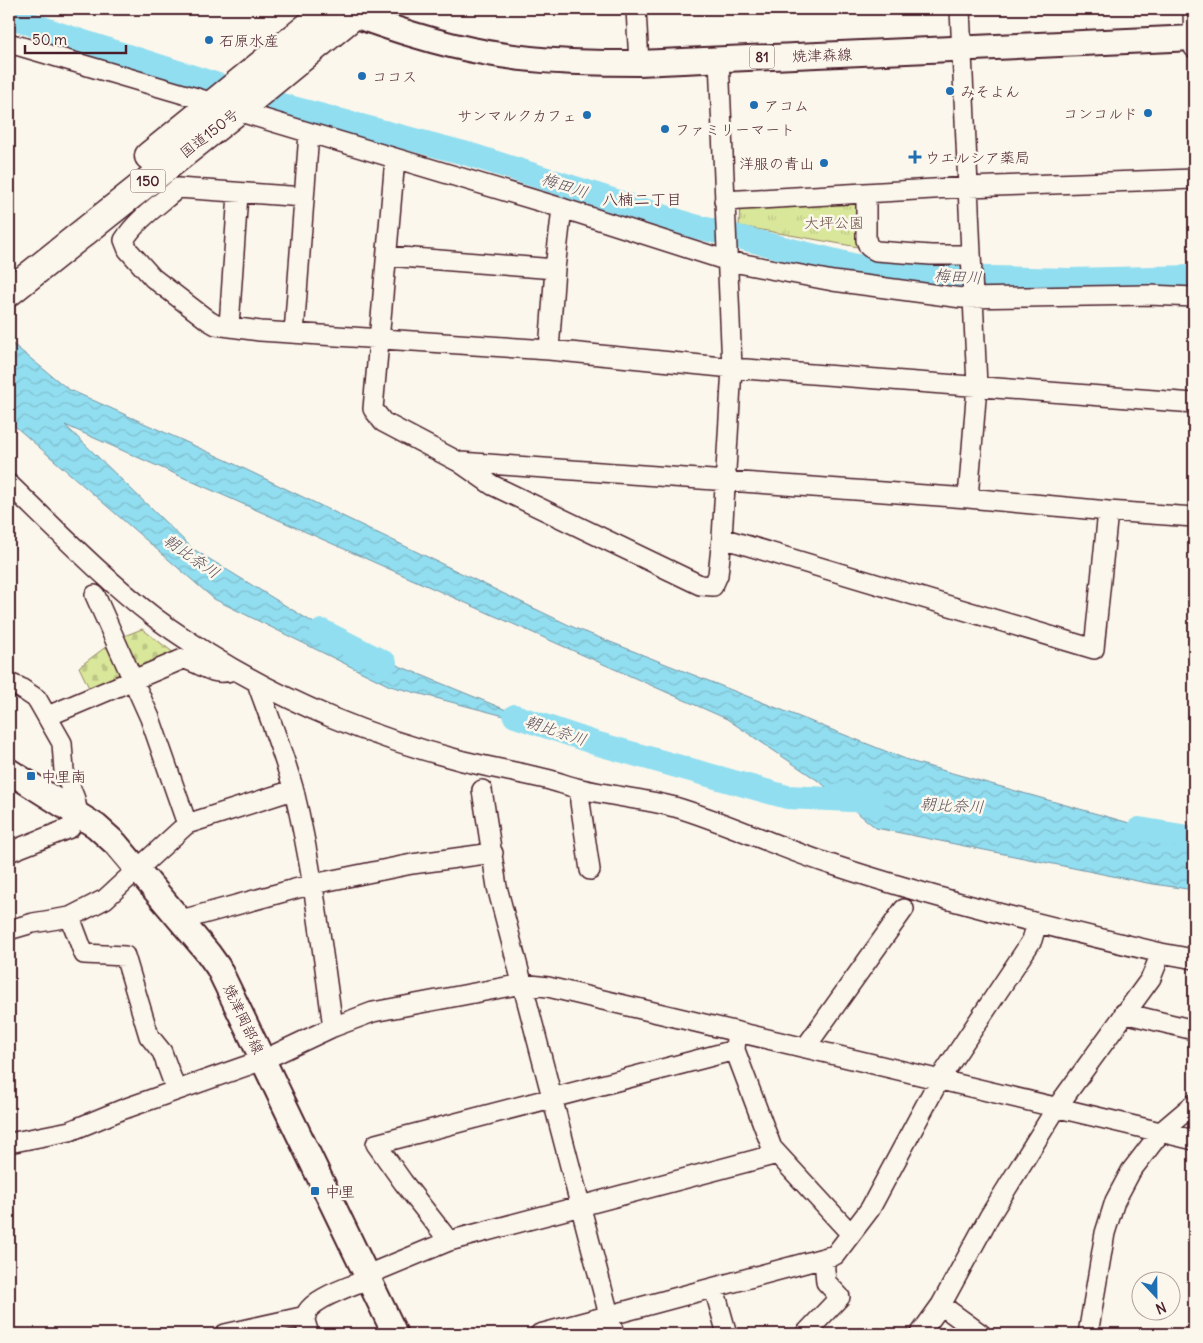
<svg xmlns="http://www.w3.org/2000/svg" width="1203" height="1343" viewBox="0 0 1203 1343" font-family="Delius,'Klee One',sans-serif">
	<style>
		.cemetery { fill: url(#cemetery-stones); stroke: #928362 }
		.park { fill: url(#park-tufts); stroke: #928362 }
		.water { fill: url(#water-waves); stroke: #7592a1 }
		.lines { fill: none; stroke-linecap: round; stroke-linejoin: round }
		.river { stroke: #91def0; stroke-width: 24 }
		.minor-casing { stroke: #4a1f2b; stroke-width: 22 }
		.major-casing { stroke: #4a1f2b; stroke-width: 28 }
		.highway-casing { stroke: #4a1f2b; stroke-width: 31 }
		.minor { stroke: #fbf7ec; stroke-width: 19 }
		.major { stroke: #fbf7ec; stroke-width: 24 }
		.highway { stroke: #fbf7ec; stroke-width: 28 }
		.poi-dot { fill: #1f6fb2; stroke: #fbf7ec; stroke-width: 2 }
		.labels { text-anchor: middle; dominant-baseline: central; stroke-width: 5; stroke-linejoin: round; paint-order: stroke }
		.shield { fill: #fbf7ec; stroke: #7f6065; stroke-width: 1 }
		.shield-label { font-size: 14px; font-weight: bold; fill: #4a1f2b }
		.poi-label { font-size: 15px; fill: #4a1f2b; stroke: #fbf7ec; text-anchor: start }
		.street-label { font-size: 15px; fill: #4a1f2b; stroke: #fbf7ec }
		.park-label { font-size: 15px; fill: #6e5147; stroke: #fbf7ec }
		.water-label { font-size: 16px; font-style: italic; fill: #5c4f5c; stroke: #fbf7ec }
		.neighbourhood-label { font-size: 16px; fill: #4a1f2b; stroke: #fbf7ec }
	</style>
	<defs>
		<pattern id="cemetery-stones" width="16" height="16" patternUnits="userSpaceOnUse" patternTransform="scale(1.25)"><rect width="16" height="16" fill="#d9e79a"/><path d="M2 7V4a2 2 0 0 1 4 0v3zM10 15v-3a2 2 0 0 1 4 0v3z" fill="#bcc685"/></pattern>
		<pattern id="park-tufts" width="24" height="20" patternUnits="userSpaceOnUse" patternTransform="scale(1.25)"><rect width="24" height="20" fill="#d9e79a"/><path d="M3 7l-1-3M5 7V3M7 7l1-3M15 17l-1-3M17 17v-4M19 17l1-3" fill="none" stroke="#bcc685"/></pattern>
		<pattern id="water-waves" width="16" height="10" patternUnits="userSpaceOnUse" patternTransform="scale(1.25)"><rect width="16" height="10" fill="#91def0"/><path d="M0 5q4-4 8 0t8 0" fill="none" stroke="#7fbece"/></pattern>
	</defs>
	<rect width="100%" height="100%" fill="#fbf7ec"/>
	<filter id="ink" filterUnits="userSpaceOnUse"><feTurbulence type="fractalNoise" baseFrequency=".02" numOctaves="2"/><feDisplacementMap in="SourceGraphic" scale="10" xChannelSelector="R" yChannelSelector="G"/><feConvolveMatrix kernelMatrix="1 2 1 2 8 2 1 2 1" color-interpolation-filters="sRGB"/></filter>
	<g filter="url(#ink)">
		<path class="cemetery" d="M142,629L178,656L135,674L119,638Z
			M111,643L127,677L91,692L79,667Z"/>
		<path class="park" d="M854,201L858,206V247L739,226L740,204Z"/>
		<path class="water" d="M9,341L68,389L226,460L575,628L913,762L1172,835L1194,838V890L1147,883L876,828L820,782L727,719L65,425L193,549L353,647L550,728L390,686L214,599L9,421Z"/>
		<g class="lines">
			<path class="river" d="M9,16L65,36L274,103L468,154L694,226L856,266L952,277L1070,280L1194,277
				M322,631L385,663
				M515,716L595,743L787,797L873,801
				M1139,829L1194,838"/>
			<defs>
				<path id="minor" d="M636,9L639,63
					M960,9L977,386L968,498
					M1193,9L1194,48
					M9,43L214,103
					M237,111L562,208L728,261L833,281L962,298L1149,295L1194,297
					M395,159L373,409L383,422L459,462L492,485L700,585L713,586L718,575L722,538L732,368L719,59
					M866,193V240L869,247L876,251L931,255H971
					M304,197L178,188C160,204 137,219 124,240L128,250L153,278L209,321L216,325L260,331L549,350L732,368L1194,403
					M724,201L968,187L1194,179
					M388,256L555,269L549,350
					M555,269L562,208
					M229,326L238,194
					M294,333L309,133
					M460,462L968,498L1108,511L1194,517
					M9,484C56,529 102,577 154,617C171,630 189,641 207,653C288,704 371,737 463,761C492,768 522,773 550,780C561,783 571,787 581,789C612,796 644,799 675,807C729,823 781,849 836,866C943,901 1052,927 1161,953L1194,959
					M722,538L1094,649L1108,511
					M95,595L150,718L187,824
					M9,683L19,687L37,699L62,743L64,771L75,799L78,814L70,828L9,852
					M257,683C270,719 284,755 294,791C313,869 322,948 333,1027
					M48,716L183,659C204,663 211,678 234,670
					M580,789V802L590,870
					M482,790L497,887L614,1334
					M70,917L84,954L125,956L149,1036L162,1052L176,1090
					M181,920L313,884L412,864L493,853
					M9,930L33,923L70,917L105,899L187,824L293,790
					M1124,1013L1194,1030
					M736,1038L735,1050L772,1148L851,1234
					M805,1048L904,909
					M9,1143L70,1131L121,1110L263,1060L333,1027L373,1012L522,984L548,987L1194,1140
					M449,1241L403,1182L376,1144L735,1050
					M367,1275L449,1241L777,1154
					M714,1288L727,1334
					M941,1305L981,1334
					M225,1334L306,1316
					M309,1334C308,1330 305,1323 305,1318C307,1299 352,1286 368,1279
					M540,1334L835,1255L870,1209L939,1080L1027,948L1032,940L1037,923
					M805,1334L840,1297L826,1282L824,1259
					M920,1334L941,1305L989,1217L1057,1107L1151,978L1161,953
					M1088,1334L1105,1233L1115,1201L1131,1171L1161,1132L1194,1104"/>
				<path id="major" d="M338,9C387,27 437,44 488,53C538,62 588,63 639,63L1194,38
					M9,771L96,826L116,844L208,953L218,967L395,1334"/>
				<path id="highway" d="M149,156L330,9
					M9,292L244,105L361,9"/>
			</defs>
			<use href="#minor" class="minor-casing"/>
			<use href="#major" class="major-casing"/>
			<use href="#highway" class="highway-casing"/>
			<use href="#minor" class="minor"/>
			<use href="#major" class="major"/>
			<use href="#highway" class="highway"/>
		</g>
	</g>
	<g class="poi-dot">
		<circle cx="209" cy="40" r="5"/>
		<circle cx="362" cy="76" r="5"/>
		<circle cx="950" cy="91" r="5"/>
		<circle cx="754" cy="105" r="5"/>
		<circle cx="1148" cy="113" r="5"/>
		<circle cx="587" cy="115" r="5"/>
		<circle cx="665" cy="129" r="5"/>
		<path d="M912.5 149.5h5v5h5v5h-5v5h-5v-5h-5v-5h5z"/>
		<circle cx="824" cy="163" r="5"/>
		<rect x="26" y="771" width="10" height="10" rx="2.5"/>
		<rect x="310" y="1186" width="10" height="10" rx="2.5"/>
	</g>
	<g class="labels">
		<g class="shield">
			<rect x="749.5" y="45.5" width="25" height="23" rx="4"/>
			<rect x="130.5" y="169.5" width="35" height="23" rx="4"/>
		</g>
		<g class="shield-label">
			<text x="762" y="57">81</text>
			<text x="148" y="181">150</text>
		</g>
		<g class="poi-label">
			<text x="219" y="40">石原水産</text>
			<text x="372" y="76">ココス</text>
			<text x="960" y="91">みそよん</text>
			<text x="764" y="105">アコム</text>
			<text x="1138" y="113" text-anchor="end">コンコルド</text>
			<text x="577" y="115" text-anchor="end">サンマルクカフェ</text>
			<text x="675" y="129">ファミリーマート</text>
			<text x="925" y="157">ウエルシア薬局</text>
			<text x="814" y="163" text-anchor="end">洋服の青山</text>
			<text x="41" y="776">中里南</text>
			<text x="325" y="1191">中里</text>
		</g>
		<g class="street-label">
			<text transform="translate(822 55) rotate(-2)">焼津森線</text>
			<text transform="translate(209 133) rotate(-38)">国道150号</text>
			<text transform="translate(244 1019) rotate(65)">焼津岡部線</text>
		</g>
		<g class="park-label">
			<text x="834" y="222">大坪公園</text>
		</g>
		<g class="water-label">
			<text transform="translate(565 185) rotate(18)">梅田川</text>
			<text transform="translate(958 276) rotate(3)">梅田川</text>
			<text transform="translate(192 556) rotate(35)">朝比奈川</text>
			<text transform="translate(556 730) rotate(18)">朝比奈川</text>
			<text transform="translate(952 805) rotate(3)">朝比奈川</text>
		</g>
		<g class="neighbourhood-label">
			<text x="642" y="199">八楠二丁目</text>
		</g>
	</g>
	<rect width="1203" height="1343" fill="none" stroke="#fbf7ec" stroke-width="30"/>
	<rect x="15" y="15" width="1173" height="1313" fill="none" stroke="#4a1f2b" stroke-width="2" filter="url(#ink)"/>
	<g transform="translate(1156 1296) rotate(158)"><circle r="24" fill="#fbf7ec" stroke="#b4a19f"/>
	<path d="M0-4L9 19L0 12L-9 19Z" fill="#1f6fb2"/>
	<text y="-8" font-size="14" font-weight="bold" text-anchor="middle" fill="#4a1f2b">N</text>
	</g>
	<path d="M25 45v8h101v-8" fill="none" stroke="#4a1f2b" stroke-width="2.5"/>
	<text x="32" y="45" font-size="15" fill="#4a1f2b" stroke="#fbf7ec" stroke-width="4" paint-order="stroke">50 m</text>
</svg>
